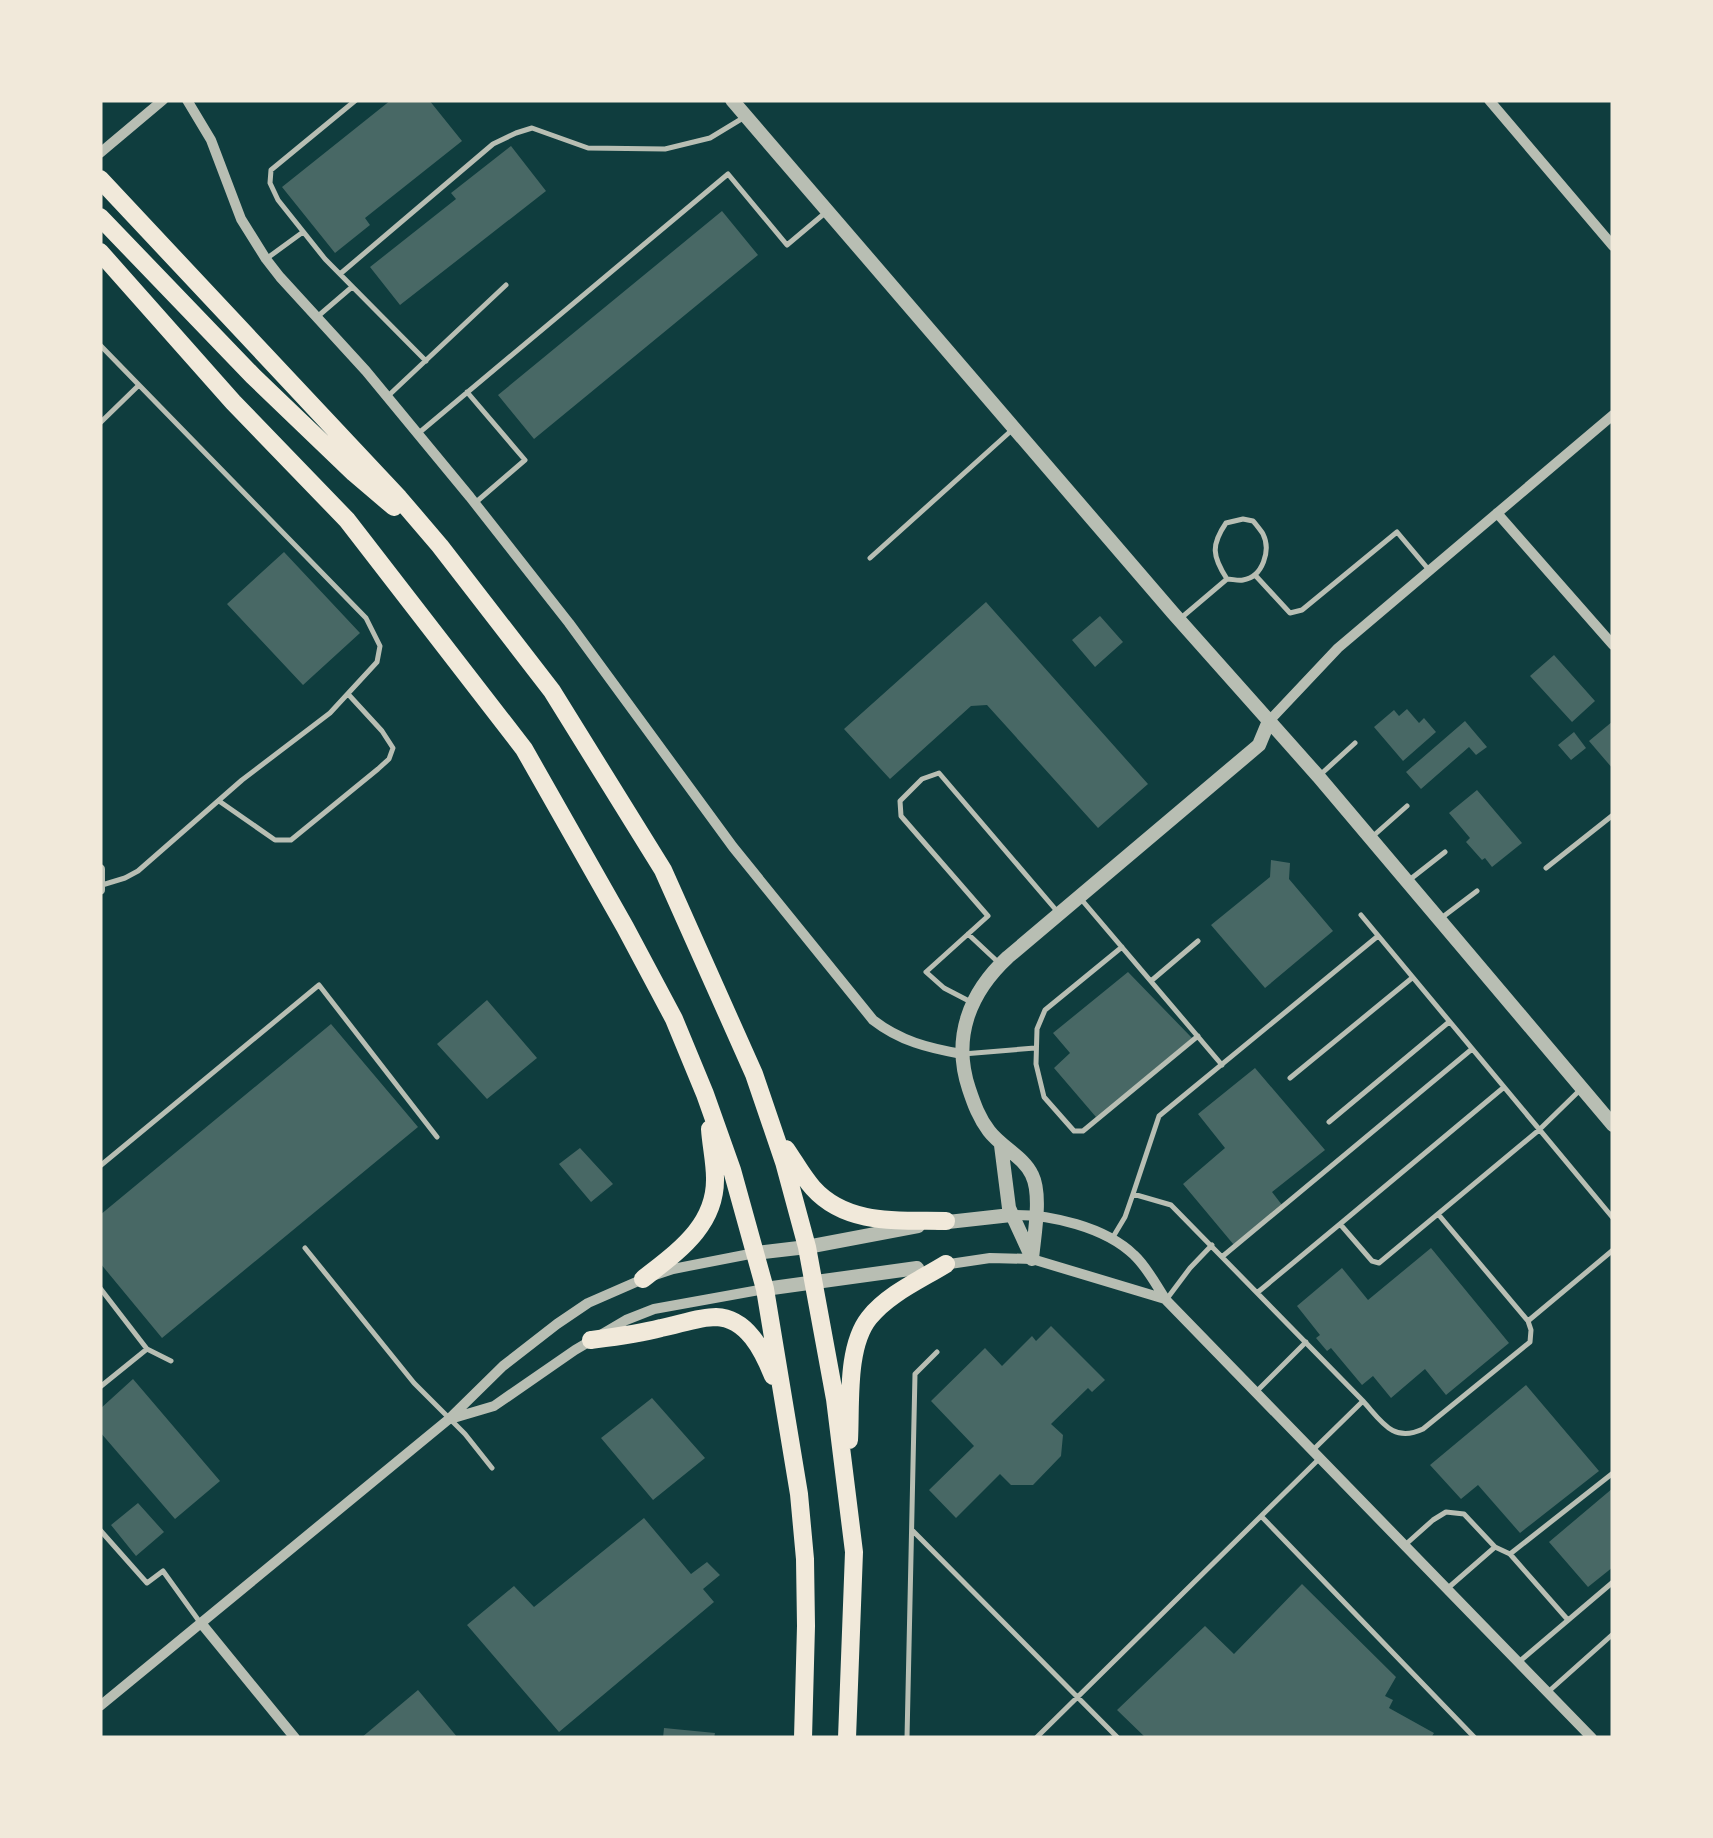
<svg xmlns="http://www.w3.org/2000/svg" width="1713" height="1838" viewBox="0 0 1713 1838" font-family="'Libre Baskerville',serif">
	<style>
		.building { fill: #486865 }
		.lines { fill: none; stroke-linecap: round; stroke-linejoin: round }
		.service { stroke: #b8beb3; stroke-width: 5 }
		.minor { stroke: #b8beb3; stroke-width: 10 }
		.tertiary { stroke: #b8beb3; stroke-width: 14 }
		.primary { stroke: #f1e9da; stroke-width: 18 }
	</style>
	<rect width="100%" height="100%" fill="#0f3d3e"/>
	<path class="building" d="M391,100H429L462,141L365,218L370,225L335,253L282,187Z
		M511,146L546,191L400,305L370,267L456,199L451,193Z
		M722,211L758,255L534,439L498,395Z
		M284,552L360,633L303,685L227,604Z
		M986,602L1148,784L1098,828L987,705L971,706L890,779L844,729Z
		M1100,616L1123,642L1095,667L1072,640Z
		M1554,655L1595,701L1572,722L1530,676Z
		M1407,709L1419,723L1424,718L1436,732L1403,761L1374,727L1394,710L1399,716Z
		M1465,721L1487,747L1476,755L1469,747L1421,789L1406,772Z
		M1613,721V769L1589,741Z
		M1574,732L1586,748L1571,760L1558,745Z
		M1477,790L1522,843L1492,867L1485,858L1482,860L1466,842L1470,838L1449,813Z
		M1271,860L1290,863L1289,879L1333,931L1265,988L1211,925L1270,877Z
		M1128,972L1192,1038L1096,1117L1054,1068L1070,1053L1053,1033Z
		M487,1000L537,1058L487,1099L437,1044Z
		M331,1024L418,1127L162,1338L100,1263V1215Z
		M1255,1068L1325,1150L1272,1192L1282,1205L1234,1245L1183,1184L1225,1148L1198,1114Z
		M580,1148L613,1184L591,1202L559,1164Z
		M1431,1248L1509,1343L1446,1395L1425,1369L1391,1398L1373,1376L1362,1385L1331,1348L1327,1351L1316,1338L1320,1335L1297,1306L1342,1268L1368,1300Z
		M1051,1326L1105,1380L1092,1392L1088,1388L1051,1424L1063,1435L1061,1456L1033,1485H1011L1000,1474L956,1518L929,1490L974,1446L931,1401L985,1348L1002,1366L1032,1336L1036,1341Z
		M133,1379L220,1481L175,1519L100,1432V1409Z
		M1526,1385L1599,1471L1520,1533L1478,1485L1461,1499L1430,1465Z
		M652,1398L705,1458L653,1500L601,1438Z
		M1613,1488V1567L1588,1587L1549,1542Z
		M138,1503L164,1532L136,1556L111,1525Z
		M644,1518L691,1574L707,1562L720,1575L703,1589L714,1602L559,1732L467,1625L514,1586L534,1607Z
		M1302,1584L1396,1677L1385,1696L1393,1700L1389,1708L1434,1733L1431,1738H1146L1117,1710L1205,1626L1234,1654Z
		M418,1690L458,1738H361Z
		M664,1728L715,1733L714,1738H663Z"/>
	<g class="lines">
		<path class="service" d="M356,100L271,170L270,183L278,200L325,259L426,361
			M266,259L303,232
			M340,274L493,144L516,133L532,128L588,148L665,149L710,138L743,118
			M317,317L352,287
			M100,345L366,618L380,646L377,662L330,713L242,780L138,871L125,878L102,885
			M467,392L525,460L475,503
			M388,396L506,285
			M100,423L139,385
			M420,432L728,174L787,245L825,213
			M870,558L1012,430
			M1255,575L1290,613L1302,610L1397,532L1429,570
			M1181,618L1227,579C1232,579 1238,581 1243,580C1263,577 1271,550 1263,534C1262,532 1255,523 1253,521L1243,519L1226,523C1211,545 1212,556 1227,579
			M1320,775L1355,743
			M219,801L275,840H291L378,769L389,759L393,748L382,731L348,694
			M1372,837L1407,806
			M1546,868L1613,815
			M1408,881L1445,852
			M1081,899L1222,1065
			M1361,915L1613,1218
			M1440,919L1477,891
			M968,934L999,963
			M1122,947L1045,1010L1037,1029L1036,1064L1044,1097L1074,1131H1083L1198,1036
			M1151,981L1198,941
			M969,1001L944,988L926,972L988,916L901,816L900,801L922,779L939,773L1056,910
			M963,1054L1035,1048
			M1290,1078L1412,978
			M1329,1122L1449,1022
			M100,1166L319,985L437,1137
			M1133,1194L1159,1116L1378,936
			M1340,1224L1503,1088
			M1113,1237L1125,1217L1133,1194L1171,1205L1363,1401L1314,1449
			M305,1248L414,1383L465,1434L492,1468
			M1223,1256L1472,1049
			M100,1288L147,1349L171,1361
			M1258,1292L1340,1224L1372,1261L1379,1263L1539,1130L1580,1090
			M1166,1300L1190,1268L1212,1245
			M1528,1321L1613,1250
			M100,1387L147,1349
			M1256,1392L1306,1342
			M1363,1401C1382,1422 1393,1443 1423,1429L1530,1342L1531,1330L1528,1321L1438,1214
			M1262,1517L1475,1738
			M100,1530L147,1583L163,1571L199,1621
			M912,1530L1118,1738
			M1405,1545L1433,1520L1446,1512L1464,1514L1495,1547
			M1510,1554L1613,1473
			M1448,1588L1495,1547L1510,1554L1568,1620
			M1520,1661L1613,1582
			M1548,1692L1613,1634
			M907,1738L915,1374L937,1352
			M1036,1738L1320,1458"/>
		<path class="minor" d="M187,100L211,140L241,219L266,259L280,277L366,371L470,497L569,623L733,847L873,1020C900,1041 928,1048 962,1054
			M1489,100L1613,246
			M100,153L163,100
			M1497,513L1613,645
			M1269,721L1338,648L1613,415
			M100,869V890
			M1011,1215C1050,1214 1105,1227 1134,1255C1147,1267 1156,1285 1166,1300L1592,1738
			M943,1265L990,1258L1032,1259L1165,1299
			M450,1419L494,1406L575,1350L626,1320L654,1309L765,1289
			M201,1623L295,1738
			M100,1706L449,1419L503,1366L557,1324L588,1303L643,1279L673,1269L755,1253"/>
		<path class="tertiary" d="M732,100L1173,613L1318,776L1613,1125
			M1001,1145L1009,1208L1032,1258
			M939,1223L1011,1215
			M756,1253L807,1247L918,1226
			M1032,1259C1034,1236 1042,1195 1032,1175C1024,1157 1001,1147 989,1131C979,1118 974,1104 969,1089C952,1038 969,993 1008,957L1259,745L1269,721
			M765,1289L917,1268"/>
		<path class="primary" d="M100,179L399,498L440,546L552,691L663,870L754,1074L784,1162L807,1247L835,1399L854,1552L847,1738
			M100,217L253,376L354,473L394,507
			M100,252L233,402L347,520L524,749L625,927L674,1019L705,1094L732,1170L765,1289L799,1494L805,1559L806,1626L803,1738
			M786,1149C795,1162 803,1177 813,1188C847,1226 900,1220 946,1221
			M643,1279C677,1252 716,1226 715,1178C715,1162 711,1145 710,1129
			M591,1340C614,1337 638,1334 661,1328C678,1325 698,1317 716,1317C747,1318 763,1351 773,1376
			M849,1440C851,1404 846,1347 869,1318C888,1294 920,1280 946,1264"/>
	</g>
	<rect width="1713" height="1838" fill="none" stroke="#f1e9da" stroke-width="205"/>
</svg>
